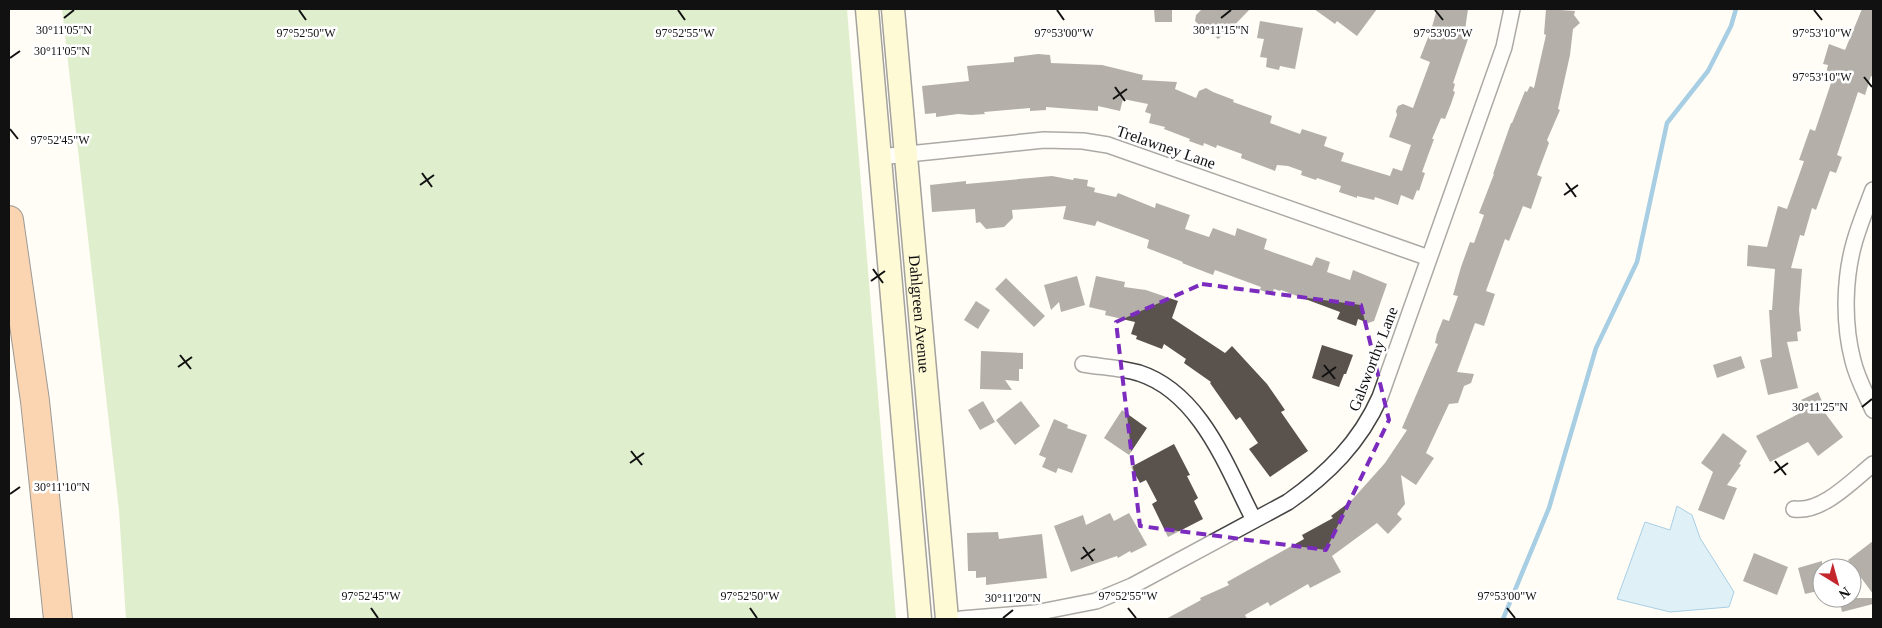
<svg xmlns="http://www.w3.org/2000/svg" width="1882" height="628" viewBox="0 0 1882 628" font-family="Georgia,serif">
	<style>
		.forest { fill: #b9dc9c }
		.water { fill: #b9e0f7; stroke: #3f96cf }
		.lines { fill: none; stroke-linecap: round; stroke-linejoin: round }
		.stream { stroke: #3f96cf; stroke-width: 4.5 }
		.building { fill: #5a524d }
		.street-casing { stroke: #444; stroke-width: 18 }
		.secondary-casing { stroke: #333; stroke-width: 25 }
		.highway-casing { stroke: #222; stroke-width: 30 }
		.street { stroke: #fff; stroke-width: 15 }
		.secondary { stroke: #fff6b0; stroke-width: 22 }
		.highway { stroke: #f5a25d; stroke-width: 28 }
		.marked { fill: none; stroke: #7b2cbf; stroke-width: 4; stroke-dasharray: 10 6; stroke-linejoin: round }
		.ticks { fill: none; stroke: #111; stroke-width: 2 }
		.labels { text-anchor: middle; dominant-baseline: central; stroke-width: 5; stroke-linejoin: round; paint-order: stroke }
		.street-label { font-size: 16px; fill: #111; stroke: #fff }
		.ticks-label { font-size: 12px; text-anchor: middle; fill: #111; stroke: #fff; stroke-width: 5; stroke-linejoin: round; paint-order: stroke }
	</style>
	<rect width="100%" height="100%" fill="#fffdf5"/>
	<path class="forest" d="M62,9H847L896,619H126L119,511Z"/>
	<path class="water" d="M1677,506L1692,515L1700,538L1734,592L1729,607L1670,612L1617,599L1645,522L1670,530Z"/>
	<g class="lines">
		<path class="stream" d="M1503,619L1549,508L1596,348L1637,262L1667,123L1708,71L1731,26L1736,9"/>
	</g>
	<path class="building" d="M1154,9H1172V22H1155Z
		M1202,9H1250L1225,35L1224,34L1218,39L1205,26L1199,25L1195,21L1196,15Z
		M1314,9H1377L1357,36L1337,21L1335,24Z
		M1437,9H1468L1464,37L1468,39L1453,83L1455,84L1453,91L1455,92L1451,104L1445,119L1441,118L1432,139H1434L1422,172L1425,173L1419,191L1417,190L1413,200L1401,195L1398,205L1375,197L1374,200L1357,196V198L1339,192L1341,186L1317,178L1316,180L1301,175L1302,171L1288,166L1277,165L1275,171L1241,158L1242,154L1217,145L1216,148L1204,143L1203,146L1189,141L1190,139L1164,129L1165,127L1149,123L1151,114L1145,112L1148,104L1123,99L1120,111L1098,106V111L1046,107V110L1030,111V108L984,112L985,114L971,115L958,114L936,117V113L925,114L922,86L969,81L967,66L1014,62V57L1038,54L1050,55L1051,63L1102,65L1143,75L1142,80L1177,82L1175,89L1196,98L1199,91L1206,88L1213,92L1234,100L1233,102L1272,116L1270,123L1300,134L1302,129L1327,137L1324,146L1344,153L1341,161L1390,176L1393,168L1402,171L1411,145L1389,137L1397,115L1396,111L1398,106L1403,104L1413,108L1430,62L1420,58L1429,35L1427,30L1432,27Z
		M1546,9L1575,11L1574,15L1580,23L1573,29L1570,55L1558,109L1560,110L1547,140L1549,143L1537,175L1542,177L1531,209L1523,206L1509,241L1505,239L1486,291L1495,294L1484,326L1475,323L1457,372L1474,374L1471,383L1464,386L1458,403L1449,404L1426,453L1434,458L1416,485L1401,475L1405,504L1397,514L1402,519L1388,534L1377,523L1332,556L1341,572L1310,588L1308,584L1270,606L1268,602L1245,615L1247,619H1166L1201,600L1200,598L1229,585L1227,582L1304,539L1302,535L1333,518L1331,516L1351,501L1385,463L1407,430L1402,428L1438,344L1435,343L1437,334L1443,319L1449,321L1458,296L1453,295L1461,267L1470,242L1474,243L1484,215L1479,213L1494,174H1493L1511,123H1512L1525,91L1527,92L1530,86L1534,88L1546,35L1544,34Z
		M1862,9H1873V77L1871,76L1865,95L1858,92L1837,155L1842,157L1836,173L1830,171L1816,210L1812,208L1804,236L1800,235L1791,268L1802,269L1799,310L1801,331L1797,332L1798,341L1787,342L1798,388L1768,395L1760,360L1772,357L1769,310H1772L1775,269L1747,266L1748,245L1767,247L1778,206L1787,209L1804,161L1799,160L1810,129L1815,131L1831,83L1827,82L1825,77L1828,65L1823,64L1829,44L1845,50Z
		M1260,21L1303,28L1295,69L1280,66L1279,70L1266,67L1267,58L1260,57L1264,39L1257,38Z
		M1052,176L1073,180L1074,178L1088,180L1087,186L1095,188L1094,192L1116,197L1118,193L1155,208L1156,203L1190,215L1185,229L1209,237L1213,228L1235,236L1237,228L1267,239L1264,249L1312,266L1316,257L1330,262L1327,272L1350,280L1353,270L1387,284L1374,321L1368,323L1358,319L1356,326L1337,319L1340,312L1281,290L1280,291L1274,289L1272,294L1260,290L1261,287L1215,270L1213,275L1182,263L1183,262L1147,248L1149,240L1119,229L1097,221L1095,226L1063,219L1066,206L1012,210L1013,218L1004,227L986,229L980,222L976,223L975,209L932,212L930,185L966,181V184Z
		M1077,276L1085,305L1061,312L1059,302L1051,310L1044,285Z
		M1096,276L1125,282L1124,287L1146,290L1178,301L1172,318L1225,353L1232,346L1267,384L1285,410L1281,412L1308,451L1270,477L1249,449L1258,443L1240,417L1236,420L1210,383L1211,382L1184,363L1186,359L1164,344L1162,349L1136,339L1137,336L1131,334L1135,322L1105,315L1106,311L1089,307Z
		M1006,278L1045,316L1034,327L995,289Z
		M976,301L990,310L978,329L964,320Z
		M1322,345L1353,355L1346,374H1344L1339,387L1312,378Z
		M981,351L1023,353V369H1019V381L1005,380L1012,390L980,389Z
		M1741,356L1745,368L1717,378L1713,365Z
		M1818,392L1825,408L1822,409L1843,437L1818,456L1808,442L1770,462L1756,436L1806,410L1801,400Z
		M983,401L995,422L980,430L968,410Z
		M1021,401L1040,426L1015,445L996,420Z
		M1122,410L1147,428L1129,455L1104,438Z
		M1054,419L1068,425L1067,428L1087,435L1072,473L1058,468L1056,473L1042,467L1046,458L1039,455Z
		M1723,433L1747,451L1739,464L1741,465L1727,485L1737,488L1724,520L1698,510L1713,472L1701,463Z
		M1174,444L1190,475L1187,476L1198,498L1194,501L1203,519L1168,537L1152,504L1157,501L1146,480L1140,483L1131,467Z
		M1110,513L1114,521L1129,513L1147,545L1131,553L1130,551L1118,558L1117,556L1071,572L1054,526L1083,515L1086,525Z
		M998,532L999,539L1042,534L1047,578L986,585V577L976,578V571H968L967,533Z
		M1873,541V594L1848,560Z
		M1754,553L1788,567L1777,595L1743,581Z
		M1822,561V590L1805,594L1798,568Z
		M1839,598H1873V604L1842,612Z"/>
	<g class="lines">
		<defs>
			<path id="street" d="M879,157L1044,140L1083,141L1108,145L1429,258
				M1873,190C1867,206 1860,223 1855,240C1844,277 1843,323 1853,361C1857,378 1866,394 1873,410
				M1083,364C1101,367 1122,368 1139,373C1201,393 1227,468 1254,520
				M1794,509C1822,513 1852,481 1873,464
				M961,619L1035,613L1096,601L1132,586L1288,502C1328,474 1360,442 1380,397L1504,47L1512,9"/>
			<g id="secondary">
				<path d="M867,9L920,619"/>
				<path id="s1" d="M893,9L947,619"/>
			</g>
			<path id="highway" d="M9,220L35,401L58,619"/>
		</defs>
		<use href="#street" class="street-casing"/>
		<use href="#secondary" class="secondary-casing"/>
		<use href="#highway" class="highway-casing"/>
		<use href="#street" class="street"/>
		<use href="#secondary" class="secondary"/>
		<use href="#highway" class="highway"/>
	</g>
	<path d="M0 0H1882V628H0ZM1202,284L1361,305L1389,420L1326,550L1140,526L1116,322Z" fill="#fffdf5" fill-opacity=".55" fill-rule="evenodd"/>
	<path class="marked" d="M1202,284L1361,305L1389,420L1326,550L1140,526L1116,322Z"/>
	<path class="ticks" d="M299,10L306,20M678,10L685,20M1057,10L1064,20M1435,10L1443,20M1814,10L1822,20M64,18L74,10M1221,18L1231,10M10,58L20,51M1864,77L1872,87M1115,87L1125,101M1113,99L1127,89M10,129L18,139M422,173L432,187M1566,183L1576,197M420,185L434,175M1564,195L1578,185M873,269L883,283M871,281L885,271M180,355L191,369M1324,365L1335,379M178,367L192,357M1322,377L1336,367M1862,407L1872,399M631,451L642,465M1775,461L1786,475M630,463L644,453M1774,473L1788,463M10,494L20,487M1083,547L1093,561M1081,559L1095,549M371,608L378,618M750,608L757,618M1128,608L1136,618M1507,608L1515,618M1003,618L1013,610"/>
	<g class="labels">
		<g class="street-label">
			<text transform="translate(1166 147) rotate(19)">Trelawney Lane</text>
			<text stroke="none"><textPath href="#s1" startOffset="306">Dahlgreen Avenue</textPath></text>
			<text transform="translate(1373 359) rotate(-69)">Galsworthy Lane</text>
		</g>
	</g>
	<g class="ticks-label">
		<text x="64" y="34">30°11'05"N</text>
		<text x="1221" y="34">30°11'15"N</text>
		<text x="306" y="37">97°52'50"W</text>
		<text x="685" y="37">97°52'55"W</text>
		<text x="1064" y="37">97°53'00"W</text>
		<text x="1443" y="37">97°53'05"W</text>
		<text x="1822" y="37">97°53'10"W</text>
		<text x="62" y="55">30°11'05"N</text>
		<text x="1822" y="81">97°53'10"W</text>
		<text x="60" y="144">97°52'45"W</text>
		<text x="1820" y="411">30°11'25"N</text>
		<text x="62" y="491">30°11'10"N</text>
		<text x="371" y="600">97°52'45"W</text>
		<text x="750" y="600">97°52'50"W</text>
		<text x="1128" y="600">97°52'55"W</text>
		<text x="1507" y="600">97°53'00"W</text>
		<text x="1013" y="602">30°11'20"N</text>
	</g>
	<rect width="1882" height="628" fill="none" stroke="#111111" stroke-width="20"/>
	<g transform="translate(1837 583) rotate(143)"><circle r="24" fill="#ffffff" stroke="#a0a0a0"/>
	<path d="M0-4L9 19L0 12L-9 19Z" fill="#c4262e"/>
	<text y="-8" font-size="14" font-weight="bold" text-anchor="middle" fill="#111111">N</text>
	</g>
</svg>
